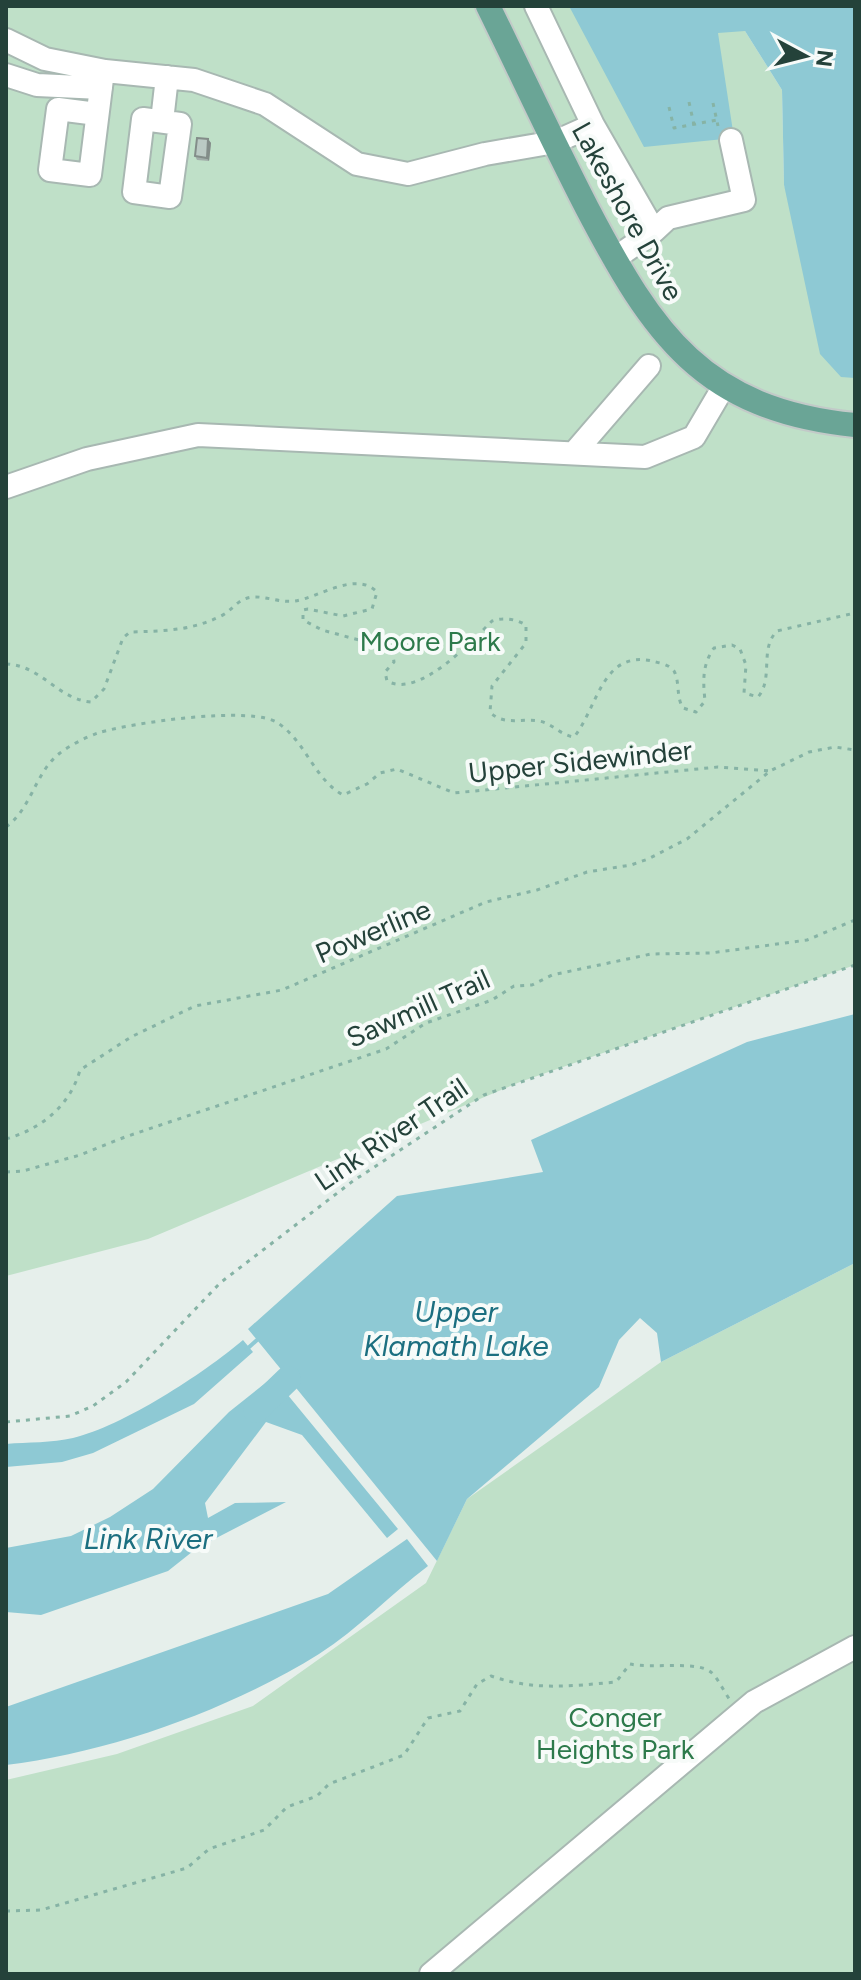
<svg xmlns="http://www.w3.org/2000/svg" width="861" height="1980" viewBox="0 0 861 1980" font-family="Figtree,sans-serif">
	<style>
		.green { fill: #bfe0c8 }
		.water { fill: #8ec9d4 }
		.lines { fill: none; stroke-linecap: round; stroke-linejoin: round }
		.stream { stroke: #8ec9d4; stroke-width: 4 }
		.river { stroke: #8ec9d4; stroke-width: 26 }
		.minor-casing { stroke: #a8b8b2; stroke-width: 26 }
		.major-casing { stroke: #c2cac8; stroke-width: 28 }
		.path { stroke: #86b3a5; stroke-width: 3; stroke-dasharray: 4 6; stroke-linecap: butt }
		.minor { stroke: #fff; stroke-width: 22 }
		.major { stroke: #6aa596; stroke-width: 24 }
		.wall { fill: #a1aea9 }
		.shaded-wall { fill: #838d89 }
		.building { fill: #bbcac4; stroke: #838d89; stroke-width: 2 }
		.labels { text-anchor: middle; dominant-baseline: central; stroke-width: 8; stroke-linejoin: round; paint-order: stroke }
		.street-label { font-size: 28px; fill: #24423a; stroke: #f7fbf9 }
		.park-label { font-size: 28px; fill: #2d7a4b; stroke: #f7fbf9 }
		.water-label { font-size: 30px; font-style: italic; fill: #1c6f80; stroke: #f7fbf9 }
	</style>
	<rect width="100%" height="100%" fill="#e6efeb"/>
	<path class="green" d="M6,6H753L745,31L782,90L784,185L855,377V965L520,1082L148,1239L6,1276Z
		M855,1263V1974H6V1780L117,1754L253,1706L426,1583L467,1499L661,1362Z"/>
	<path class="water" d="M569,6H855V378L841,377L820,354L784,185L782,90L745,31L718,33L734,138L644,147Z
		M855,1014V1263L661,1362L657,1333L640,1318L619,1340L599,1387L467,1499L437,1561L248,1329L397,1196L543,1172L531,1140L747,1042Z
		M243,1340L253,1352L194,1404L93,1453L62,1462L6,1467V1444C28,1442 52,1443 73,1438C123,1426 203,1374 243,1340Z
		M273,1377L398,1529L387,1538L302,1435L266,1422L205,1503L208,1518L235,1503L286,1502L197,1548L168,1571L41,1615L6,1612V1548L71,1536L110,1517L153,1489L229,1412Z
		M407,1539L428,1566C391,1594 358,1629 319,1654C229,1710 111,1752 6,1765V1707L328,1594Z"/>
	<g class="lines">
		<path class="stream" d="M247,1349L257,1340"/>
		<path class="river" d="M256,1410L288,1379"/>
		<defs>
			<path id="minor" d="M536,6L593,125
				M6,40L45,59L105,71L194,80L265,104L357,164L408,174L485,154L555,142L593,125L654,231L614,259
				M6,75L37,85L101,88
				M97,114L58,109L50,170L90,175L103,71
				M143,119L180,124L170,197L134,192Z
				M162,121L167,77
				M654,231L668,218L744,200L731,140
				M574,453L649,366
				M6,487L87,459L198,435L645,457L694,437L724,386
				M431,1974L754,1702L855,1647"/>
			<path id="major" d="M488,6C521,73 553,142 587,208C653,334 703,410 855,425"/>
		</defs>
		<use href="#minor" class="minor-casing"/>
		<use href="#major" class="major-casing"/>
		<path class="path" d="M689,102L694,125
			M713,103L718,126
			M669,107L674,128L717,120
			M6,664C41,665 57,699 91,702L104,689L123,638L130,632C162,631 191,631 221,616C233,610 237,599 252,597C266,596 280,603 295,601C318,598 356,570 377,592L372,609L343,616L308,609L303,610V620L322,630L392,649L394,662L385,672L387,681C419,699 472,641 492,621C504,617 516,619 526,625V643L492,686L490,712C503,726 522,718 539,721C552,723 560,735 574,737C598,707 602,650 652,661C659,663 669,664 674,671C680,682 676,697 683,708L696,712L705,701C703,681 702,665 714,648L732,645L740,649L746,665L744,693L758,697C774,678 759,649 777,631L855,613
			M6,827C32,808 35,772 60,753C69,746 86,737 98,733C130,723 252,705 278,723C306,742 314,779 343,795L367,784L380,773L397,769L454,793L718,767L770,771
			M6,1139C41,1129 70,1106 80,1070L131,1037L195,1006L282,990L486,902L537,890L587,872L631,865L648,859L687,839L770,771L809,752L835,747L855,750
			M6,1172L23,1171L80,1155L125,1137L386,1049L426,1023L492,1000L514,986L532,985L552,975L651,954L711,953L807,940L855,920
			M6,1422L70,1416L93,1406L126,1382L220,1283L353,1181L484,1095L855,965
			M6,1911L41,1910L187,1868L209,1849L264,1830L287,1807L317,1796L329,1784L404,1755L428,1718L460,1711L477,1684L491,1676C535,1691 570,1686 616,1682L630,1664C653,1669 699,1660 712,1673C719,1680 724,1692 730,1700"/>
		<use href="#minor" class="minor"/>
		<use href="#major" class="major"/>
	</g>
	<path class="wall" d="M208,139L211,143L209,161L197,160L195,156Z"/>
	<path class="shaded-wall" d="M208,139L211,143L209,161L207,158Z"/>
	<path class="building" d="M197,138L208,139L207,158L195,156Z"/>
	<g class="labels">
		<g class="street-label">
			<text transform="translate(628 211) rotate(61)">Lakeshore Drive</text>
			<text transform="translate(580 761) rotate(-6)">Upper Sidewinder</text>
			<text transform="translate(373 931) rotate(-23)">Powerline</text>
			<text transform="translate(418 1008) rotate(-24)">Sawmill Trail</text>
			<text transform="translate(391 1134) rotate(-34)">Link River Trail</text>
		</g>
		<g class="park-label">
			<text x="430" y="641">Moore Park</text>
			<text x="615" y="1717">Conger<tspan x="615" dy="32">Heights Park</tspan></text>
		</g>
		<g class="water-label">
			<text x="456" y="1311">Upper<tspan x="456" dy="34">Klamath Lake</tspan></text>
			<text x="148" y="1538">Link River</text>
		</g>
	</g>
	<rect width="861" height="1980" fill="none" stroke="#24423a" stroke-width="16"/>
	<g transform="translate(805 56) rotate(97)" stroke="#f7fbf9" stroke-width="6" paint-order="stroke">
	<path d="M0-6L14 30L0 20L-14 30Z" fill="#24423a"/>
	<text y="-12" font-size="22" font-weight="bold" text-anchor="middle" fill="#24423a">N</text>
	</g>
</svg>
